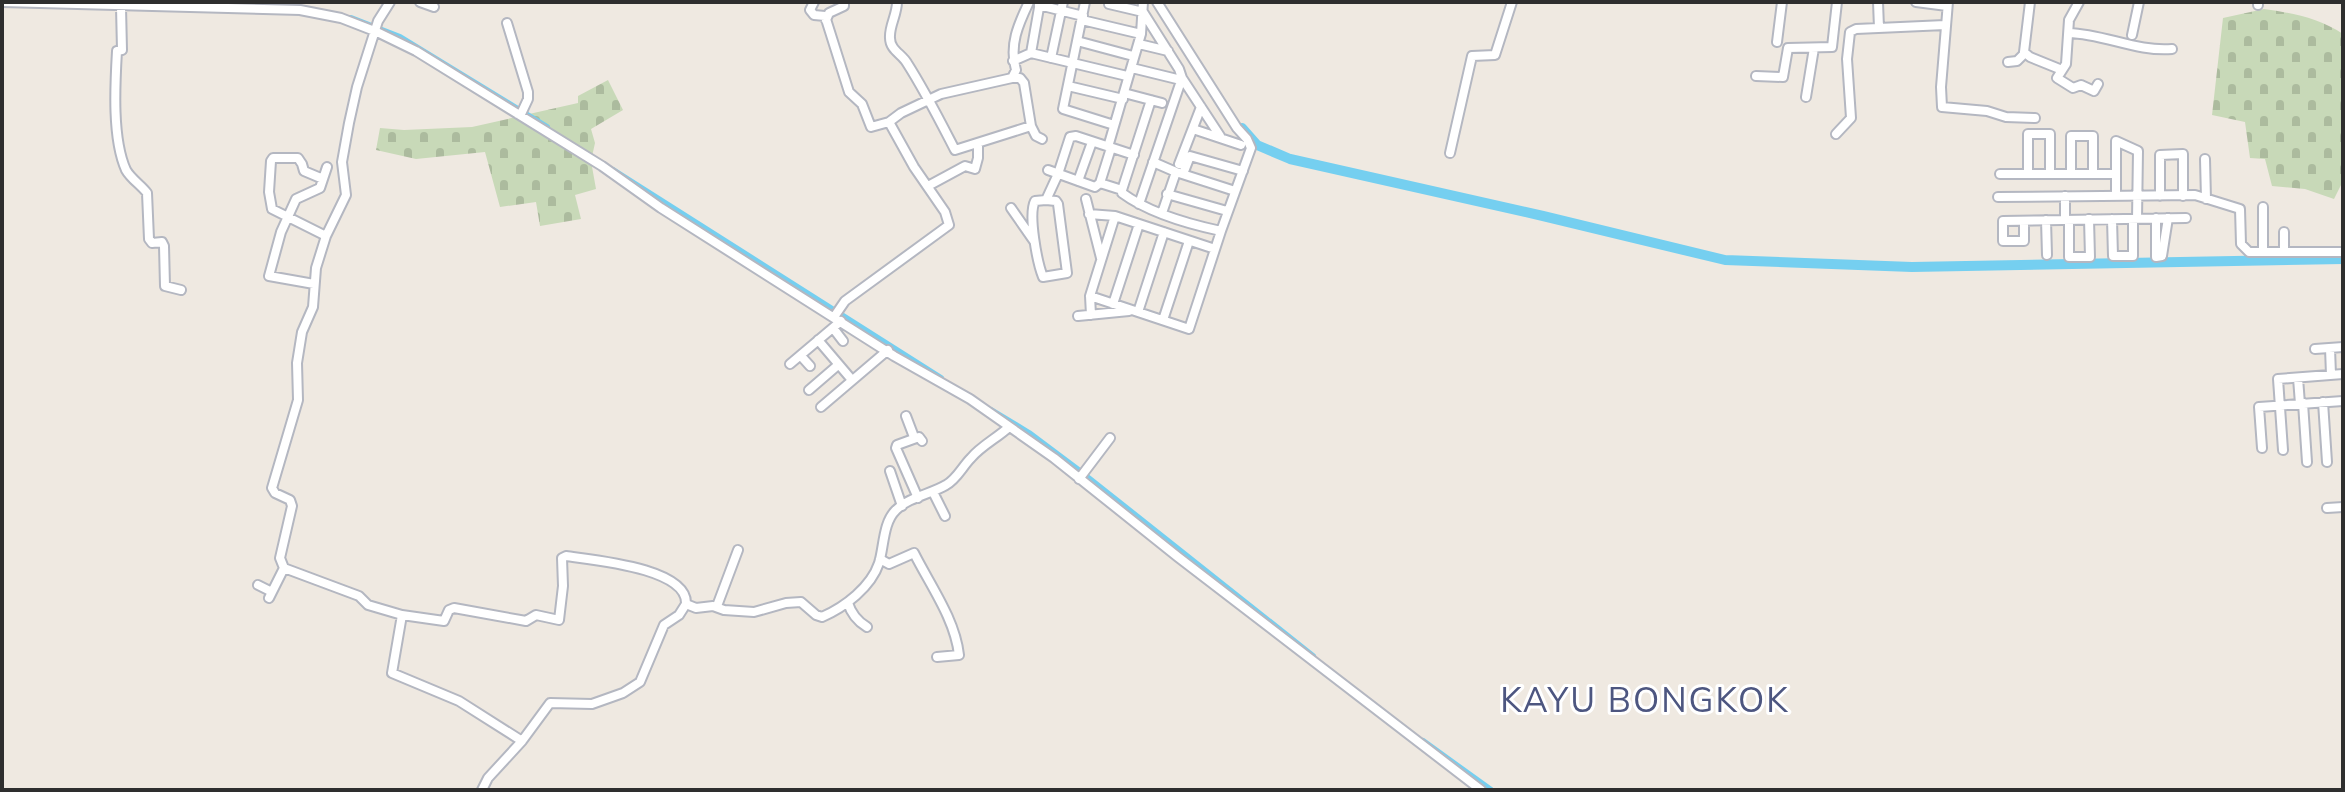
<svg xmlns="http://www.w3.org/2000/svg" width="2345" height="792" viewBox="0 0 2345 792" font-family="Mulish,sans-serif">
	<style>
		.cemetery { fill: url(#cemetery-stones) }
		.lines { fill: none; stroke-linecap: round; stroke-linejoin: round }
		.canal { stroke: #75cff0; stroke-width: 6 }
		.river { stroke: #75cff0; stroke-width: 10 }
		.minor-casing { stroke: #b4b7c1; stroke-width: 12 }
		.minor { stroke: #fff; stroke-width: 8 }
		.labels { text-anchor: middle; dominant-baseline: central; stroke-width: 6; stroke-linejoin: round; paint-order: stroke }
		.quarter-label { font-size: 34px; letter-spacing: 2px; fill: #4d5680; stroke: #fff }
	</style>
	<defs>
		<pattern id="cemetery-stones" width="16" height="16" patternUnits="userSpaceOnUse" patternTransform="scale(2)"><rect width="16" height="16" fill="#c8d9b8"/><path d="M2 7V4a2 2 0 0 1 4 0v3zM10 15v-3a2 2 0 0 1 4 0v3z" fill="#acbb9e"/></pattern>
	</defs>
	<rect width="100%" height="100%" fill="#efe9e1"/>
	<path class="cemetery" d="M2264,9C2292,13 2319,18 2343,34V181L2334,199L2305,189L2272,186L2265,159L2250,158L2245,122L2212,115L2223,18Z
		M608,80L623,110L591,129L595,143L591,161L596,189L575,195L581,219L540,226L536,202L500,207L485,152L416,159L376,150L380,128L404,130L472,127L578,103V96Z"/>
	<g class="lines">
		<path class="canal" d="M232,4L277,6
			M351,18L400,37L547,127
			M613,170L941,378
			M991,410L1029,433L1081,472L1313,656
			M1423,741L1491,790"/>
		<path class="river" d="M1242,128L1257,145L1290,159L1543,216L1725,260L1912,267L2343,259"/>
		<defs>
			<path id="minor" d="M2,2L300,10L341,18L377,32L416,51L602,166L661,208L894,356L970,399L1054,458L1178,557L1481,790
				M420,2L434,7
				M814,2L810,10L814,15L825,16L849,92L862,104L871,127L889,122
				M897,2C897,15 889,26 890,38C890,50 902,54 907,63C925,91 940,121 955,150L1031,126L1036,136L1042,139
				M1085,2L1063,109L1114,125
				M1878,2L1879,28
				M1916,2L1947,6
				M1948,2L1941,87L1942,107L1987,111L2006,117L2035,118
				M2030,2L2024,52L2030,57L2062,70
				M2079,2L2069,20L2066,64L2057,78L2073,88L2081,85L2094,91L2098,84
				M1109,4L1143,12L1179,69L1182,78L1220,136
				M1039,5L1083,16
				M2258,5V2
				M121,7L122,50L117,51C115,85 112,139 126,170C131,179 141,185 147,193L149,239L152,243L162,242L164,246L165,286L181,290
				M826,20L829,13L844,6V2
				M1082,20L1141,34
				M507,23L528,92V99L521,114H518
				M2069,33C2104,34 2137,52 2172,49
				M2132,35L2139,2
				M1077,41L1133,56
				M1777,42L1782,2
				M1143,45L1168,51
				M1031,53L1127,76
				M1051,58L1063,2
				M1013,61L1031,53L1040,2
				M2008,62L2017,61L2025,53
				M1136,69L1181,80
				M1756,76L1783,77L1788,48L1832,47L1837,2
				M1012,78H1020L1024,83L1031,126
				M1068,86L1123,99
				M1124,93L1162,103
				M1806,97L1814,48
				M1193,129L1241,145
				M1836,134L1851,118L1847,59L1850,32L1856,29L1945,25
				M1108,147L1141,34L1143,2
				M1450,153L1472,56L1495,55L1512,2
				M2205,159L2206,199
				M1153,162L1176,172L1235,191
				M1179,164L1201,107
				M1048,170L1095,187L1100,183L1122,190V193C1149,213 1188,224 1221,231L1251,148L1247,139L1237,128L1157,2
				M1183,174L1190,156L1243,171
				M2000,174H2115
				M2028,174V134H2050V174
				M2071,174V136H2093V174
				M323,179L304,171L302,164L298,158H273L271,161L269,192L272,209L326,236
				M1078,181L1092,142
				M1100,183L1111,148
				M928,186L965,166L975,169L978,158V143
				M1122,190L1151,100
				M1167,194L1227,211
				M2065,196V220
				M2116,196V141L2138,151L2137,219
				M2160,196V155L2183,154V196
				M1998,197L2195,195L2240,209L2241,244L2249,252H2343
				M1086,199L1101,258
				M1046,200L1056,201L1058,204L1067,273L1043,277C1037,262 1028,214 1035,201L1046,200L1058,174L1070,137L1076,136L1134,155
				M1139,204L1182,78
				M1011,208L1034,241
				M1162,213L1176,172
				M1089,214L1115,216L1215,249
				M2156,218V257L2162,256L2168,218
				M2112,219L2113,256H2133V219
				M2046,220L2047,255
				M2069,220V257H2090L2089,219
				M2024,221V241H2003V221L2186,218
				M2284,232V252
				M2263,252V207
				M314,284L269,276L281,232L296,199L320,188L327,167
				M1090,296L1189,329L1221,231
				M1113,304L1139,224
				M1138,312L1164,232
				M1091,315L1090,296L1115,216
				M1078,316L1129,311
				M834,317L845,301L949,225L945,212L914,167L889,122L901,113L941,94L1012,78L1016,70C1009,45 1018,25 1029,2
				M1163,320L1189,241
				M833,328L843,341
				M818,340L852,380
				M2330,348L2331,375
				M2315,349L2343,347
				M801,356L810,366
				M790,364L841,321
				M2298,378L2300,404
				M809,390L838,365
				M2323,402L2327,462
				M2303,403L2307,462
				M821,407L888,350
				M906,416L914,437
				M2262,448L2259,407L2343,401
				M2283,450L2278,379L2343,374
				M890,471L902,506
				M1079,479L1110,438
				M933,492L945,516
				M918,498L896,448L897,445L919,437L922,441
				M2327,508L2343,507
				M880,559L889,564L914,553C930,585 955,619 959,655L937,657
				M284,568L359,596L368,605L402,615L392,673L459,701L522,741
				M258,585L272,592
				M269,598L284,568L280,558L292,506L290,500L275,493L272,488L298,400L297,363L302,332L313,307L316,268L326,236L346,195L342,162L349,123L357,87L378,21L390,2
				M848,603C851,613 857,621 867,627
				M717,606L738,550
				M402,615L444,621L449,610L454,608L526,621L536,615L559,620L563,586L562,558L566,556C593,560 688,568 686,604
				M482,790L488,778L522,741L550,703L592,704L623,693L640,682L664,625L679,615L686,604L696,608L713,606L724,610L754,612L786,603L801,602L816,615L822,617C845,607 871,587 879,563C884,547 883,522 896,510C909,497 931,494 946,485C957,479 962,467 971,458C981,446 997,438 1009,427"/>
		</defs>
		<use href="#minor" class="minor-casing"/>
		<use href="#minor" class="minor"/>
	</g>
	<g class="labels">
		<g class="quarter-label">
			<text x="1645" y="699">KAYU BONGKOK</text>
		</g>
	</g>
	<rect width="2345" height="792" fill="none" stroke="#2e2e2e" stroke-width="8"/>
</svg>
